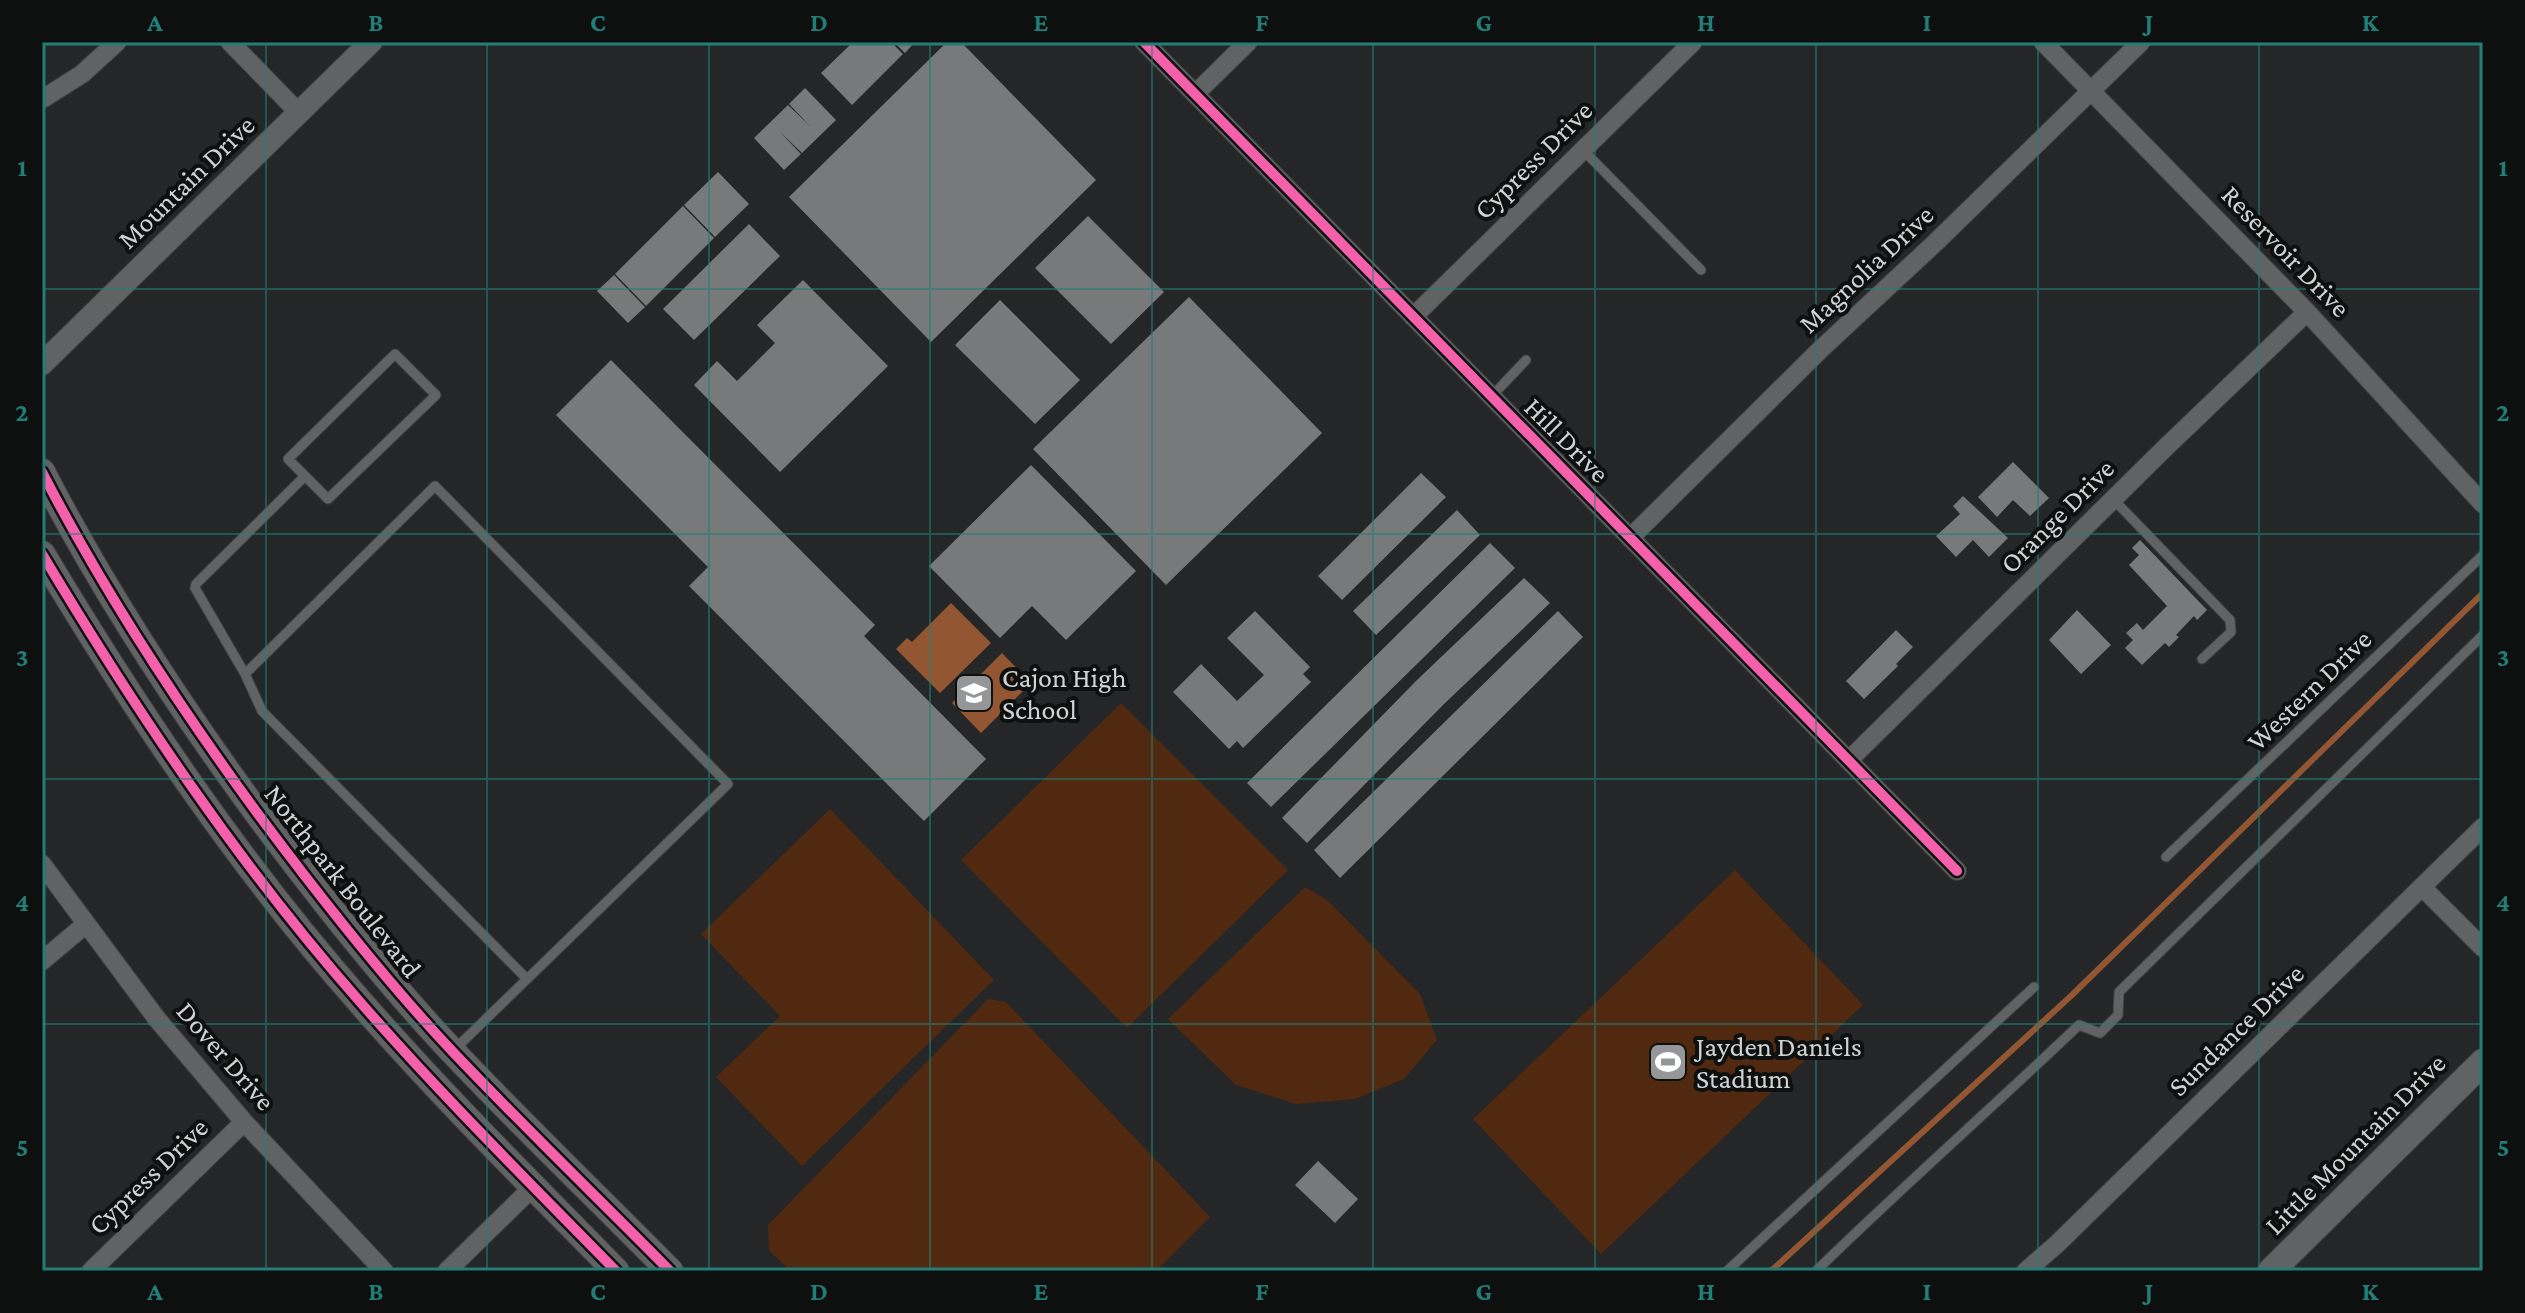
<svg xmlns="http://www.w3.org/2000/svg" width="2525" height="1313" viewBox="0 0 2525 1313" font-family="'Crimson Pro',serif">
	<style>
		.green { fill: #502910 }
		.water { fill: #935632 }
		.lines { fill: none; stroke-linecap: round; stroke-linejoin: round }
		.stream { stroke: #935632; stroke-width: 6 }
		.building { fill: #77797a }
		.service-casing { stroke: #404244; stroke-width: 11 }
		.minor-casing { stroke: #404244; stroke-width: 20 }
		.tertiary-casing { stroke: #404244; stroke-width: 24 }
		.secondary-casing { stroke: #404244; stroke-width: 28 }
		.service { stroke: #606263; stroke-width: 9 }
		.minor { stroke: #606263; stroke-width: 18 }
		.tertiary { stroke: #606263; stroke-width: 22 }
		.secondary { stroke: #606263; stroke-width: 26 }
		.cycleway-casing { stroke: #0e1010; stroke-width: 15 }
		.cycleway { stroke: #f560ab; stroke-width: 10 }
		.grid { fill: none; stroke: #227f78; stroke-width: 2; stroke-opacity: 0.55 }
		.labels { text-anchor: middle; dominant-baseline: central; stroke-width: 8; stroke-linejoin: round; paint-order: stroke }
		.street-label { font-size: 28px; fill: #d0d3d4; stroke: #0e1010 }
		.poi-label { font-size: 28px; fill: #d0d3d4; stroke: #0e1010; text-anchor: start }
		.neatline { fill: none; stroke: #227f78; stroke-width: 3 }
		.grid-label { font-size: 26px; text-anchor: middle; font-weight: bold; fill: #227f78 }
	</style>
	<rect width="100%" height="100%" fill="#242628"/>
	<path class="green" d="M1121,703L1288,870L1127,1028L961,860Z
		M830,809L994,980L802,1166L716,1077L780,1016L701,934Z
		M1735,870L1863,1005L1601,1254L1473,1119Z
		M1305,887L1327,900L1420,994L1437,1040L1404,1079L1355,1099L1296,1104L1236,1085L1168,1019Z
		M988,999L1006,1002L1210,1217L1156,1271H790L769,1250L768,1225Z"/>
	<path class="water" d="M951,603L991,643L940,693L896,649L907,638L912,642Z
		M1002,653L1031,683L981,733L952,703Z"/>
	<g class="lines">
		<path class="stream" d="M1771,1271L2072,995L2483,593"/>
	</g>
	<path class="building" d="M853,42H891L903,54L852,105L821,73Z
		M894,42H915L905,53Z
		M947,42H961L1096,180L931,342L789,197Z
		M805,88L836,120L802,153L780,132L801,154L784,170L754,138L788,105L810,126L789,104Z
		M718,172L749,204L715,237L684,205Z
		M683,206L714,238L646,306L615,274Z
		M1088,216L1164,292L1111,344L1035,268Z
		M749,224L780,256L694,340L663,309Z
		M614,275L645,307L628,323L597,291Z
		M803,280L888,366L780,472L694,385L717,361L737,381L775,343L757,325Z
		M1189,297L1322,433L1166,585L1033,449Z
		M1000,300L1080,380L1035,424L955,345Z
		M611,360L875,625L864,636L986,759L924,821L689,586L708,567L556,415Z
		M2013,462L2049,498L2030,516L2013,500L1997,517L1978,497Z
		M1031,465L1136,571L1066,640L1032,606L1000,638L929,566Z
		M1421,473L1446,497L1342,600L1318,576Z
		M1963,496L2008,538L1989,557L1973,540L1956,557L1936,536L1960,514L1953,506Z
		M1457,510L1480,535L1376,635L1353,611Z
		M2140,540L2207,610L2197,620L2194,616L2176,635L2179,637L2169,647L2165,643L2142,665L2125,648L2133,640L2126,633L2137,623L2143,630L2167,606L2129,565L2139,555L2132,548Z
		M1490,543L1515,568L1271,807L1247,783Z
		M1524,578L1550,603L1443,705L1307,843L1282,818L1417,680Z
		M2077,610L2111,645L2081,674L2049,640Z
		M1255,611L1310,667L1303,674L1311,682L1243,748L1237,741L1229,749L1173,692L1201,664L1237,701L1264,675L1227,638Z
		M1558,611L1583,637L1340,878L1314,850Z
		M1896,630L1913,647L1896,664L1898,666L1864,699L1846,681Z
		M1318,1161L1358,1199L1335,1223L1295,1185Z"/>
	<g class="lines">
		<defs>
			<path id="service" d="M1583,150L1701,270
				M1491,397L1526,360
				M2113,499L2230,620L2231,632L2202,659
				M245,674L195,588L196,584L305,476L328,499L436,395L395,354L288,459L305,476
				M2166,857L2483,555
				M455,1049L728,784L435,486L245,674L262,711L527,979
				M1727,1271L2034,987
				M1816,1271C1902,1187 1992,1108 2079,1025L2100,1033L2118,1015L2119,992L2483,635"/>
			<path id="minor" d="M230,42L299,113
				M1144,42L1957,871
				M2043,42L2307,312L2483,504
				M1195,94L1248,42
				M42,96L44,98L82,74L117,42
				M1413,317L1693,42
				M1630,538L1821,349L1935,243L2141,42
				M1849,760L2165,448L2307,312
				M42,864L157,1019L244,1122L384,1271
				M2422,887L2483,948
				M42,961L86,924
				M91,1271L244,1122
				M447,1271L533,1187
				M2026,1271L2057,1244L2483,827"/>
			<path id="tertiary" d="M42,364L371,42"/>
			<path id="secondary" d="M42,472C104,592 178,705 258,814C319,896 383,978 453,1052C524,1127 598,1198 670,1271
				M42,554C136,711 239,865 361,1003C442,1096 530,1183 616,1271
				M2271,1271L2483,1062"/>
		</defs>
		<use href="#service" class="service-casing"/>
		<use href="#minor" class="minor-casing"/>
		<use href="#tertiary" class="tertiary-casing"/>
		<use href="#secondary" class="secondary-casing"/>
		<use href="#service" class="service"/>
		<use href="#minor" class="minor"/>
		<use href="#tertiary" class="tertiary"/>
		<use href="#secondary" class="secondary"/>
		<defs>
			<path id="cycleway" d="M1144,42L1957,871
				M42,472C104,592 178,705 258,814C319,896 383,978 453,1052C524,1127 598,1198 670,1271
				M42,554C136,711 239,865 361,1003C442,1096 530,1183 616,1271"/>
		</defs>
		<use href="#cycleway" class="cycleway-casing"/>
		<use href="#cycleway" class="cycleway"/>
	</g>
	<path class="grid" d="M266,42V1271M487,42V1271M709,42V1271M930,42V1271M1152,42V1271M1373,42V1271M1595,42V1271M1816,42V1271M2038,42V1271M2259,42V1271M42,289H2483M42,534H2483M42,779H2483M42,1024H2483"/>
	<defs>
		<symbol id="school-square" viewBox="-11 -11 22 22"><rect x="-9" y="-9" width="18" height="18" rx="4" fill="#949698" stroke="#0e1010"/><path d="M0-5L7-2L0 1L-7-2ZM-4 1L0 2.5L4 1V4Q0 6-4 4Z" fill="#fff"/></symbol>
		<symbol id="stadium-square" viewBox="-11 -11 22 22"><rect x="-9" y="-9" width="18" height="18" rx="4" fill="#949698" stroke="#0e1010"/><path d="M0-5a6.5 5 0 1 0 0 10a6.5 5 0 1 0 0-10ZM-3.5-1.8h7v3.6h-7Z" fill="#fff"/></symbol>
	</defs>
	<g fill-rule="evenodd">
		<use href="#school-square" x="952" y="671" width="44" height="44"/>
		<use href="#stadium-square" x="1646" y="1040" width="44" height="44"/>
	</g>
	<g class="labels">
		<g class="street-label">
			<text transform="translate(1533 160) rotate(-45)">Cypress Drive</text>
			<text transform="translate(186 182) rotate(-44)">Mountain Drive</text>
			<text transform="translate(2286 251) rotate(46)">Reservoir Drive</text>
			<text transform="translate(1866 269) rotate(-43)">Magnolia Drive</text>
			<text transform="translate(1567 440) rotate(45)">Hill Drive</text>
			<text transform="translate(2057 516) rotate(-45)">Orange Drive</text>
			<text transform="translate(2309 690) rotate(-44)">Western Drive</text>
			<text transform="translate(343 881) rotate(52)">Northpark Boulevard</text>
			<text transform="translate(2236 1030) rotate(-44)">Sundance Drive</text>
			<text transform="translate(226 1056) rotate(49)">Dover Drive</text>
			<text transform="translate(2355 1144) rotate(-45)">Little Mountain Drive</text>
			<text transform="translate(148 1176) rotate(-44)">Cypress Drive</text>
		</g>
		<g class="poi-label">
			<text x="1002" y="677">Cajon High<tspan x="1002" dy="32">School</tspan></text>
			<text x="1696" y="1046">Jayden Daniels<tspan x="1696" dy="32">Stadium</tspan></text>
		</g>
	</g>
	<rect width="2525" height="1313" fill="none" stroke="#0e1010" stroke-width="88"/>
	<rect x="44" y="44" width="2437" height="1225" class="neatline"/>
	<g class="grid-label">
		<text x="155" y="31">A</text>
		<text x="376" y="31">B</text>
		<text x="598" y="31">C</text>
		<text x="819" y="31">D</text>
		<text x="1041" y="31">E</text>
		<text x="1262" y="31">F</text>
		<text x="1484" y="31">G</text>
		<text x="1706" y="31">H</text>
		<text x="1927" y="31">I</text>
		<text x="2149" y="31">J</text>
		<text x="2370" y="31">K</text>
		<text x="22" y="176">1</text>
		<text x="2503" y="176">1</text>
		<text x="22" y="421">2</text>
		<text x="2503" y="421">2</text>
		<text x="22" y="666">3</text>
		<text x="2503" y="666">3</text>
		<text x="22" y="911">4</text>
		<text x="2503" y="911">4</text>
		<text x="22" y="1156">5</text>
		<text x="2503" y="1156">5</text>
		<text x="155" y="1300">A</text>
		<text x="376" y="1300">B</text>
		<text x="598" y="1300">C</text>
		<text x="819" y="1300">D</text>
		<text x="1041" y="1300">E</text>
		<text x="1262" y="1300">F</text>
		<text x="1484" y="1300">G</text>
		<text x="1706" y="1300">H</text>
		<text x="1927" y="1300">I</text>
		<text x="2149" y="1300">J</text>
		<text x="2370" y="1300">K</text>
	</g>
</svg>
